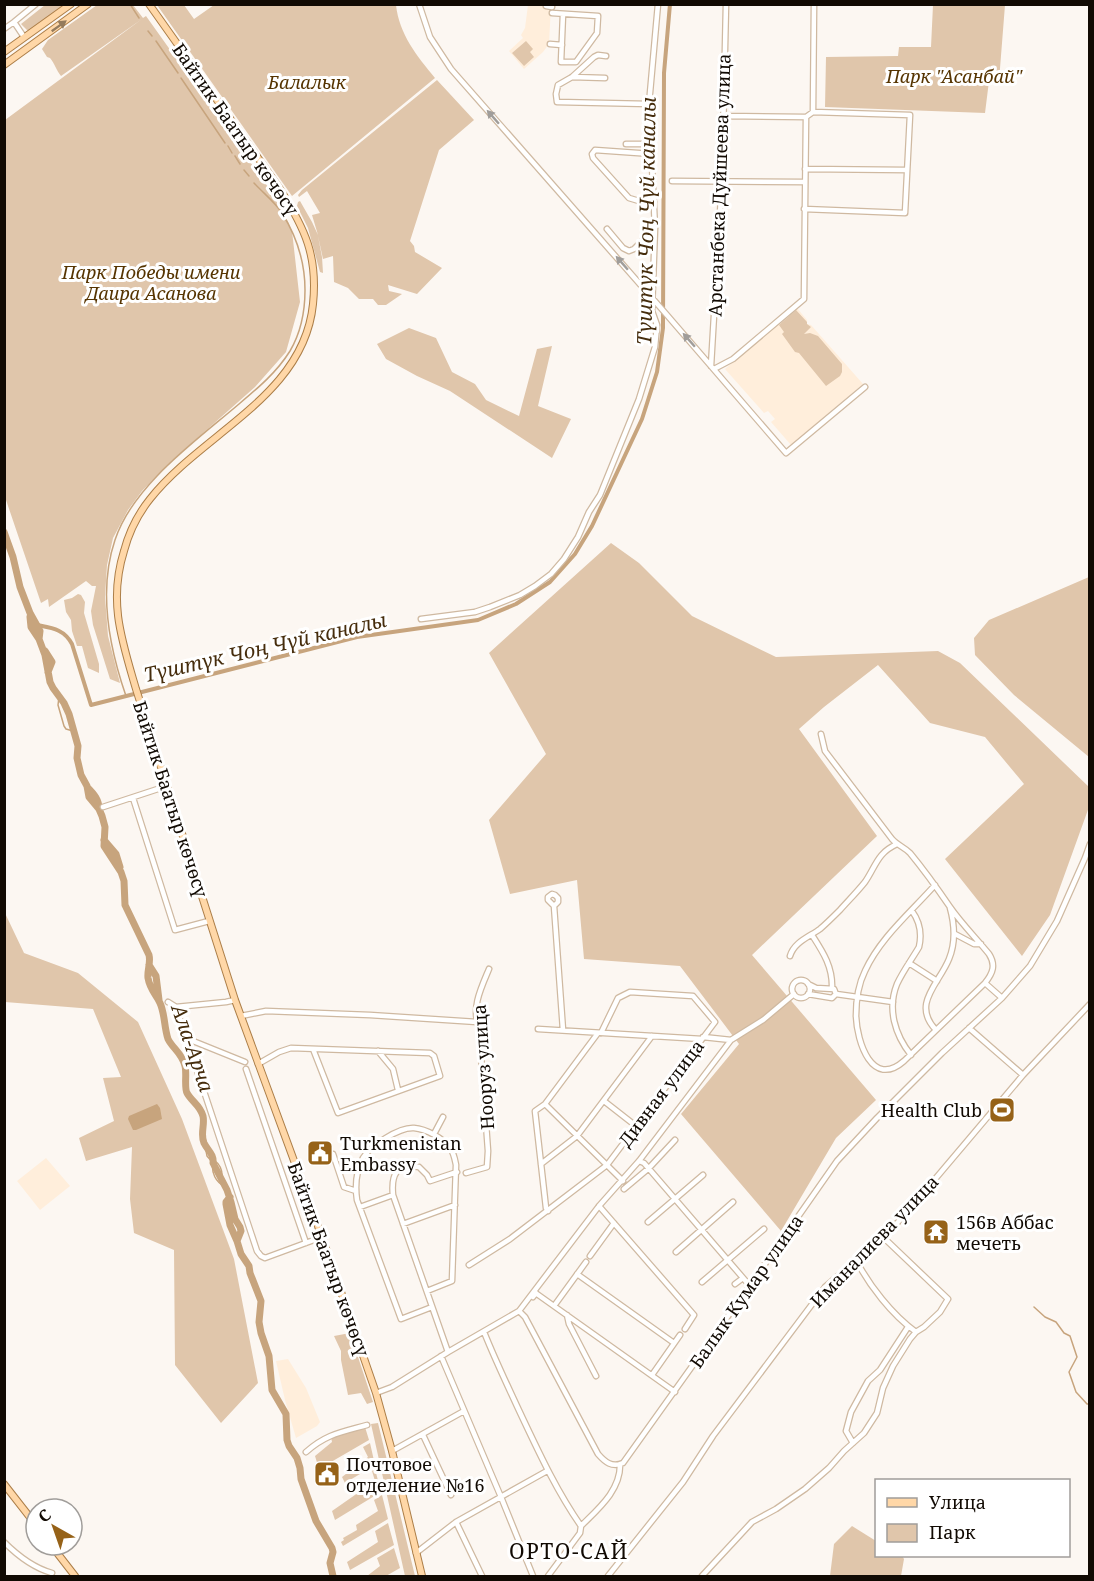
<svg xmlns="http://www.w3.org/2000/svg" width="1094" height="1581" viewBox="0 0 1094 1581" font-family="'Noto Serif',serif">
	<style>
		.built { fill: #ffeedb }
		.green { fill: #e0c6ab }
		.water { fill: #c7a47d }
		.lines { fill: none; stroke-linecap: round; stroke-linejoin: round }
		.stream { stroke: #c7a47d; stroke-width: 1.5 }
		.canal { stroke: #c7a47d; stroke-width: 4 }
		.river { stroke: #c7a47d; stroke-width: 7 }
		.minor-casing { stroke: #cfb9a1; stroke-width: 7 }
		.major-casing { stroke: #ac7e48; stroke-width: 8 }
		.minor { stroke: #fff; stroke-width: 4.5 }
		.major { stroke: #ffd7a7; stroke-width: 6 }
		.oneway { fill: #947b5d }
		.oneway2 { fill: #a09d9a }
		.labels { text-anchor: middle; dominant-baseline: central; stroke-width: 6; stroke-linejoin: round; paint-order: stroke }
		.park-label { font-size: 18px; font-style: italic; fill: #563401; stroke: #fff }
		.street-label { font-size: 18px; fill: #110a03; stroke: #fff }
		.poi-label { font-size: 18px; fill: #110a03; stroke: #fff; text-anchor: start }
		.water-label { font-size: 20px; font-style: italic; fill: #462d0d; stroke: #fff }
		.quarter-label { font-size: 21px; letter-spacing: 1.5px; fill: #110a03; stroke: #fff }
	</style>
	<rect width="100%" height="100%" fill="#fcf7f2"/>
	<path class="built" d="M528,5H551L549,44L543,52L524,69L509,51L523,38L521,35L525,28Z
		M797,308L807,320V324L811,325L863,384L791,445L771,422L775,419L768,411L764,413L725,369Z
		M46,1158L70,1186L40,1210L17,1181Z
		M288,1359L306,1388L320,1422L317,1426L296,1438L285,1400L276,1361Z"/>
	<path class="green" d="M45,5H66L31,30H27L21,24Z
		M97,5H133L143,18L146,16L280,204L292,231L300,302L286,352L255,387L167,465L142,491L128,510L113,538L107,565L105,597L108,636L120,683L110,679L93,625L91,611L96,586H92L86,581L49,607L48,599L41,603L5,497V120L142,19L61,76C56,70 55,64 50,58L47,57L42,49L48,40Z
		M157,5H184L194,19L214,5H396C399,34 417,56 435,78L292,196Z
		M933,5H1005L999,81H989L985,113L825,107L826,57L898,56L899,47H931Z
		M526,41L533,49L530,52L534,57L524,66L512,53Z
		M437,80L474,120L439,150L410,241L414,246L415,252L442,268L417,294L388,285L389,291L402,294L386,305H378L373,299H359L348,288L334,282L333,256L323,259L318,236L322,257L323,273L320,272L308,228L297,206L298,202L300,201L312,222L318,235L312,215L320,213L307,191L299,197L298,195L302,190Z
		M796,310L807,322V324L811,327L804,334L810,333L818,336L842,364V372L840,376L826,386L799,353L795,352L782,334L784,332L779,325Z
		M409,328L436,338L452,372L475,384L486,400L519,416L537,349L552,346L538,406L571,419L552,458L450,391L417,376L386,359L377,344Z
		M611,543L639,563L692,616L776,657L938,651L960,663L1089,787V807L1050,915L1022,956L945,859L1024,784L985,737L930,723L878,665L824,707L799,729L877,836L752,955L876,1100L836,1138L781,1231L681,1114L739,1044L680,966L584,959L577,880L510,894L489,820L546,754L489,653Z
		M1089,577V757L1014,695L975,655L974,638L989,620Z
		M78,594L81,595L85,602L84,613L99,664V673L88,668L82,646H77L72,631L71,620L66,612L64,600L72,598Z
		M4,911L24,953L78,973L138,1022L182,1119L234,1259L258,1383L221,1423L175,1365L174,1250L134,1233L130,1199L132,1147L86,1161L79,1138L114,1121L103,1078L121,1077L93,1009L5,1002Z
		M350,1333L373,1402L367,1404L361,1393L348,1395L341,1360V1351L334,1336Z
		M378,1423L415,1576H405L371,1424Z
		M365,1427L369,1440L319,1469L315,1456L332,1442L331,1437Z
		M370,1443L375,1465L345,1483L342,1477L368,1457L363,1447Z
		M375,1469L381,1492L335,1520L332,1511L375,1481L372,1471Z
		M382,1495L388,1519L343,1546L341,1542L344,1540L343,1538L357,1530L356,1525L378,1511L374,1500Z
		M388,1523L394,1545L350,1570L347,1562L378,1542L375,1531Z
		M852,1526L876,1541V1556H902L904,1559L901,1576H830L834,1544Z
		M394,1548L400,1568L386,1576H367L380,1566L377,1558Z"/>
	<path class="water" d="M157,1104L160,1108L162,1119L136,1130H133L128,1119L129,1116Z"/>
	<g class="lines">
		<path class="stream" d="M130,4L139,18
			M148,31L152,36
			M156,41L178,73
			M181,78L225,143
			M228,146L232,153
			M235,156L240,164
			M244,170L249,176
			M126,696C109,647 98,590 115,540C133,485 197,440 239,404C258,388 277,372 290,351C300,334 305,311 305,290C305,262 297,237 282,213C275,202 263,193 254,183
			M59,697L58,705L64,726L66,729L73,731
			M149,980L158,990
			M205,1145L207,1156L213,1163C211,1173 216,1182 224,1186
			M214,1160C221,1165 223,1172 222,1180
			M1034,1307L1045,1317L1056,1322L1064,1333L1070,1336L1077,1357L1069,1372L1076,1392L1087,1404H1090"/>
		<path class="canal" d="M37,625C52,628 64,629 72,644L91,705L357,637L478,620L516,604L550,582L575,554L592,526L642,419L657,372L663,328L664,73L670,4"/>
		<path class="river" d="M4,532L13,557L20,587L30,613L40,631L39,639L45,655L50,682L53,688L64,703L69,714L78,746L77,758L81,775L87,786L89,797L99,809L102,816L105,827L104,846L121,872L124,881L125,905L149,955C151,963 147,970 148,978C150,990 156,994 160,1003C165,1014 164,1027 168,1039C173,1049 182,1053 185,1066C187,1073 184,1088 187,1093C192,1102 200,1105 203,1116C205,1125 200,1134 204,1143C208,1151 214,1154 213,1163L227,1190L231,1202L235,1219L240,1227L241,1231L237,1241L241,1254L249,1266L250,1273L261,1301L259,1322L261,1333L269,1356L272,1390L286,1414L287,1440L289,1446L297,1458L300,1468L301,1479L316,1521L332,1548L333,1552L330,1563L333,1576
			M30,617L31,627L39,639
			M45,651L52,662L48,672
			M88,788C94,794 99,800 99,809
			M104,840L116,854L120,867
			M149,965L156,976L159,1000
			M230,1197L226,1202V1204L230,1225L237,1241"/>
		<defs>
			<path id="minor" d="M419,4L430,37L451,69L660,307L786,453L865,387
				M546,6L552,7
				M552,13L598,16L597,33L576,62H561L563,14
				M14,22L36,4
				M4,29L14,22L24,37
				M550,44L562,45
				M606,56L598,55L594,57L572,77L558,85L556,94L557,102L649,104
				M572,77L605,78
				M813,112L814,4
				M724,116L806,117L813,112L910,115L905,213L804,209
				M626,144H651
				M652,154L595,150L592,154L593,158L629,198L639,201L654,202
				M805,169L907,170
				M672,181L804,182
				M607,229L623,248L629,251L634,249L655,228
				M711,366L722,180L726,4
				M714,369L733,359L804,299L806,117
				M421,619L475,612L490,607L520,595L535,586L551,574L564,559L578,537L589,512L600,495L639,399L655,347L657,325L652,311L655,228L649,104L658,4
				M821,734L825,751L892,839C897,845 904,847 910,853C924,870 937,888 950,907C961,923 976,938 989,954C996,965 993,973 985,983L904,1061C872,1089 857,1042 856,1016C856,1001 858,985 865,971C880,938 911,912 935,885
				M133,798L175,930L209,921
				M103,807L167,786
				M554,906L548,900V897L552,894L555,895L558,898V902L554,906L563,1030
				M955,934L974,944H981
				M812,935C823,952 833,967 832,989
				M790,956C794,942 809,937 820,929C827,923 834,916 840,910C848,901 857,892 865,882C876,866 877,853 897,844
				M909,963L937,981
				M792 989a9 9 0 1 1 18 0a9 9 0 1 1-18 0Z
				M985,983L1002,998
				M808,994L832,998L836,994L834,989L816,988L808,984
				M836,994L893,1002
				M168,1002L176,1007L226,1002L235,1000
				M176,1007L257,1251L261,1256L265,1258L322,1237
				M241,1016L266,1011L370,1015L477,1022
				M969,1028L1023,1075
				M538,1029L702,1039
				M936,1030C911,1004 939,984 949,959C956,942 955,926 950,908
				M703,1037L731,1040
				M187,1041H193L245,1062
				M378,1051L393,1069L398,1090
				M911,1055C895,1035 887,1009 897,984C903,971 912,959 919,947C922,934 920,922 912,911
				M258,1064L279,1052L291,1048L430,1053L434,1056L440,1076L338,1113L313,1049
				M246,1069L306,1243
				M604,1101L636,1126
				M545,1104L623,1181
				M434,1134L443,1117
				M333,1154L344,1187L356,1191
				M639,1161L644,1163L750,1286
				M541,1164L577,1136L652,1036
				M466,1173L487,1167L488,1151L479,1028C471,1008 481,988 489,969
				M624,1189L649,1168L675,1140
				M599,1206L694,1315L685,1329
				M360,1207L393,1195
				M548,1211L546,1208L535,1111L545,1104L598,1033
				M648,1222L703,1175
				M403,1224L455,1205
				M676,1252L733,1202
				M590,1256L614,1223
				M856,1260C869,1285 892,1315 916,1332
				M469,1265L510,1239L607,1165L715,1022L693,996L630,992L618,998L601,1033
				M577,1274L674,1343
				M702,1282L764,1229
				M735,1284L743,1278
				M427,1291L452,1281L456,1165C455,1160 454,1153 450,1148C443,1138 426,1129 414,1128C399,1127 370,1146 363,1158C356,1171 355,1186 357,1200L401,1319L432,1307
				M533,1297L536,1293L537,1294L675,1392
				M554,1306L586,1262
				M519,1311L599,1206L639,1161L731,1040L763,1020L794,994
				M567,1315L569,1324L596,1376
				M484,1332C496,1362 510,1391 524,1421C541,1457 558,1493 581,1526
				M448,1352L393,1195C391,1175 396,1163 419,1167L427,1175L430,1181L457,1172
				M441,1356L501,1497L533,1576
				M652,1375L680,1335
				M376,1393L392,1387L448,1352L519,1311L525,1317L598,1454C605,1462 612,1468 623,1463L753,1281L837,1161L877,1118L942,1053L1002,998L1030,966L1057,921L1085,858L1090,844
				M423,1435L451,1495
				M853,1443L846,1431L851,1412L868,1381L880,1370L908,1327
				M392,1451L464,1411
				M306,1452C326,1434 342,1432 367,1425
				M456,1522L482,1576
				M581,1526C598,1509 621,1490 620,1464
				M4,1542C18,1556 34,1568 52,1573
				M416,1553L456,1522L547,1471
				M548,1576L580,1533L581,1526
				M608,1576L683,1482L713,1436L825,1287L883,1237L903,1217L1023,1075L1090,1004
				M702,1576L752,1522L776,1509L805,1489L829,1468L844,1451L864,1433L877,1413L883,1388L893,1366L910,1339L916,1332L924,1327L940,1312L948,1299L883,1237"/>
			<path id="major" d="M149,4L280,189C305,229 318,256 313,304C304,396 202,433 150,499C138,514 129,532 124,551C108,602 122,641 136,689L235,1000L322,1237L376,1393L392,1451L422,1576
				M4,52L71,4
				M4,65L88,4
				M4,1484L36,1525
				M51,1545L75,1576"/>
		</defs>
		<use href="#minor" class="minor-casing"/>
		<use href="#major" class="major-casing"/>
		<use href="#minor" class="minor"/>
		<use href="#major" class="major"/>
	</g>
	<defs><path id="oneway-solid" d="M-6-.8H1V-3.2L6.5 0L1 3.2V.8H-6Z" transform="scale(1.5)"/></defs>
	<use class="oneway" href="#oneway-solid" transform="translate(59 26) rotate(-36)"/>
	<g class="oneway2">
		<use href="#oneway-solid" transform="translate(493 117) rotate(-131)"/>
		<use href="#oneway-solid" transform="translate(622 263) rotate(-131)"/>
		<use href="#oneway-solid" transform="translate(689 340) rotate(-131)"/>
	</g>
	<defs>
		<symbol id="stadium-square" viewBox="-11 -11 22 22"><rect x="-9" y="-9" width="18" height="18" rx="4" fill="#966218" stroke="#fff"/><path d="M0-5a6.5 5 0 1 0 0 10a6.5 5 0 1 0 0-10ZM-3.5-1.8h7v3.6h-7Z" fill="#fff"/></symbol>
		<symbol id="civic-square" viewBox="-11 -11 22 22"><rect x="-9" y="-9" width="18" height="18" rx="4" fill="#966218" stroke="#fff"/><path d="M-.6-6.5H3V-4.5H.6V-3L4-1V1h2V6H-6V1h2V-1L-.6-3ZM-1.2 2.5V6h2.4V2.5Z" fill="#fff"/></symbol>
		<symbol id="temple-square" viewBox="-11 -11 22 22"><rect x="-9" y="-9" width="18" height="18" rx="4" fill="#966218" stroke="#fff"/><path d="M0-6L5-2H3V0L6.5 2.5H4V6H1.5V3h-3V6H-4V2.5H-6.5L-3 0V-2H-5Z" fill="#fff"/></symbol>
	</defs>
	<g fill-rule="evenodd">
		<use href="#stadium-square" x="987" y="1095" width="30" height="30"/>
		<use href="#civic-square" x="305" y="1138" width="30" height="30"/>
		<use href="#temple-square" x="921" y="1217" width="30" height="30"/>
		<use href="#civic-square" x="312" y="1459" width="30" height="30"/>
	</g>
	<g class="labels">
		<g class="park-label">
			<text x="954" y="76">Парк "Асанбай"</text>
			<text x="307" y="82">Балалык</text>
			<text x="151" y="272">Парк Победы имени<tspan x="151" dy="21">Даира Асанова</tspan></text>
		</g>
		<g class="street-label">
			<text transform="translate(236 129) rotate(55)">Байтик Баатыр көчөсү</text>
			<text transform="translate(719 185) rotate(-88)">Арстанбека Дуйшеева улица</text>
			<text transform="translate(171 799) rotate(72)">Байтик Баатыр көчөсү</text>
			<text transform="translate(483 1067) rotate(-94)">Нооруз улица</text>
			<text transform="translate(661 1093) rotate(-53)">Дивная улица</text>
			<text transform="translate(874 1241) rotate(-46)">Иманалиева улица</text>
			<text transform="translate(329 1259) rotate(70)">Байтик Баатыр көчөсү</text>
			<text transform="translate(746 1291) rotate(-55)">Балык Кумар улица</text>
		</g>
		<g class="poi-label">
			<text x="982" y="1110" text-anchor="end">Health Club</text>
			<text x="340" y="1143">Turkmenistan<tspan x="340" dy="21">Embassy</tspan></text>
			<text x="956" y="1222">156в Аббас<tspan x="956" dy="21">мечеть</tspan></text>
			<text x="346" y="1464">Почтовое<tspan x="346" dy="21">отделение №16</tspan></text>
		</g>
		<g class="water-label">
			<text transform="translate(646 221) rotate(-89)">Түштүк Чоң Чүй каналы</text>
			<text transform="translate(265 647) rotate(-13)">Түштүк Чоң Чүй каналы</text>
			<text transform="translate(193 1048) rotate(71)">Ала-Арча</text>
		</g>
		<g class="quarter-label">
			<text x="569" y="1551">ОРТО-САЙ</text>
		</g>
	</g>
	<rect width="1094" height="1581" fill="none" stroke="#110a03" stroke-width="12"/>
	<rect x="875" y="1479" width="195" height="78" fill="#ffffff" stroke="#a09d9a" stroke-width="1.5"/>
	<rect x="887" y="1498" width="30" height="9" fill="#ffd7a7" stroke="#a09d9a" stroke-width="1.5"/>
	<text x="929" y="1509" font-size="18" fill="#110a03">Улица</text>
	<rect x="887" y="1524" width="30" height="18" fill="#e0c6ab" stroke="#a09d9a" stroke-width="1.5"/>
	<text x="929" y="1539" font-size="18" fill="#110a03">Парк</text>
	<g transform="translate(54 1527) rotate(320)"><circle r="28" fill="#ffffff" stroke="#a09d9a" stroke-width="1.5"/>
	<path d="M0-4.5L10 22L0 15L-10 22Z" fill="#966218"/>
	<text y="-9" font-size="16" font-weight="bold" text-anchor="middle" fill="#110a03">С</text>
	</g>
</svg>
